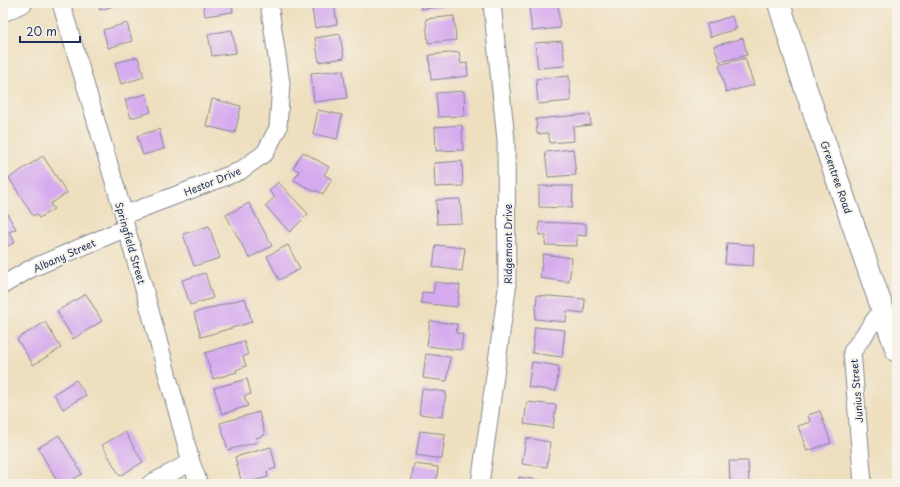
<svg xmlns="http://www.w3.org/2000/svg" width="900" height="487" viewBox="0 0 900 487" font-family="'Playpen Sans',sans-serif">
	<style>
		.building { fill: #d5aaee }
		.lines { fill: none; stroke-linecap: round; stroke-linejoin: round }
		.street-casing { stroke: #84878e; stroke-width: 19 }
		.secondary-casing { stroke: #84878e; stroke-width: 24 }
		.street { stroke: #fff; stroke-width: 17 }
		.secondary { stroke: #fff; stroke-width: 22 }
		.labels { text-anchor: middle; dominant-baseline: central; stroke-width: 4; stroke-linejoin: round; paint-order: stroke }
		.street-label { font-size: 10px; fill: #1b2f5e; stroke: #f7f3e8 }
	</style>
	<rect width="100%" height="100%" fill="#f7f3e8"/>
	<filter id="ink" filterUnits="userSpaceOnUse"><feTurbulence type="fractalNoise" baseFrequency=".025" numOctaves="2"/><feDisplacementMap in="SourceGraphic" scale="8" xChannelSelector="R" yChannelSelector="G"/><feConvolveMatrix kernelMatrix="1 2 1 2 8 2 1 2 1" color-interpolation-filters="sRGB"/></filter>
	<filter id="wash" filterUnits="userSpaceOnUse"><feTurbulence type="fractalNoise" baseFrequency=".012" numOctaves="4" result="noise"/><feDisplacementMap in="SourceGraphic" scale="16" xChannelSelector="R" yChannelSelector="G"/><feGaussianBlur stdDeviation="0.9" result="paint"/><feColorMatrix in="noise" values="0 0 0 0 0 0 0 0 0 0 0 0 0 0 0 0 0 1.4 0 .05"/><feComposite in="paint" operator="in"/></filter>
	<g filter="url(#wash)">
		<rect width="100%" height="100%" fill="#eedfbf"/>
		<g id="blocks">
			<path class="building" d="M98,3H123L100,10Z
				M203,3H232L233,12L205,16Z
				M311,3H334L337,24L315,28Z
				M421,3H454V6L421,9Z
				M558,5L560,28L532,31L529,7Z
				M454,16L456,40L428,43L426,19Z
				M732,16L736,29L710,37L707,24Z
				M127,23L132,41L108,48L103,30Z
				M232,30L236,53L212,56L208,34Z
				M340,34L344,58L319,62L315,38Z
				M743,38L747,55L720,62L714,46Z
				M562,41L565,66L538,68L535,43Z
				M459,52L461,64L467,63L468,76L431,80L429,55Z
				M138,57L144,77L121,84L115,63Z
				M745,58L754,85L726,92L719,65Z
				M343,70L347,98L314,102L311,73Z
				M569,76L571,101L538,104L536,79Z
				M464,91L465,116L438,117L436,93Z
				M146,94L151,112L131,118L125,100Z
				M212,99L241,106L235,133L206,126Z
				M318,110L342,115L337,139L313,134Z
				M590,114L591,125L573,127L574,141L550,143L548,133L537,134L536,119Z
				M462,125L463,150L436,151L435,127Z
				M159,129L164,149L143,155L137,136Z
				M573,149L576,175L548,177L545,152Z
				M303,152L329,167L324,175L332,179L323,194L316,190L315,192L294,180L299,171L293,168Z
				M43,156L67,193L50,204L54,209L39,218L36,214L33,216L9,178Z
				M462,161L463,186L435,187L434,163Z
				M278,182L308,214L290,232L265,206L275,197L269,191Z
				M539,186H573L572,208L539,207Z
				M460,199L462,223L437,224L436,200Z
				M249,203L272,246L249,258L226,215Z
				M3,207L16,229L9,232L15,242L3,249Z
				M539,222L586,224V236L577,235V246L545,245L546,235H539Z
				M209,226L220,258L194,266L183,234Z
				M727,243L754,245L753,266L725,264Z
				M288,245L300,269L279,280L267,256Z
				M436,245L465,248L462,271L433,267Z
				M543,254L572,258L569,282L540,278Z
				M205,273L213,298L190,305L182,280Z
				M435,282L460,285L457,307L421,303L422,292L433,293Z
				M86,294L102,321L73,339L57,311Z
				M537,295L585,299L584,313L567,311L566,322L535,319Z
				M245,298L252,322L201,337L194,313Z
				M430,321L457,324L456,333L463,334L461,350L427,346Z
				M45,322L61,348L33,365L17,339Z
				M535,327L565,330L562,357L532,353Z
				M244,341L248,355L243,357L246,366L236,370L237,372L213,379L205,353Z
				M426,354L450,357L447,381L423,378Z
				M532,362L559,366L556,391L528,387Z
				M247,379L251,394L244,396L248,406L222,414L214,388Z
				M76,380L86,395L63,409L54,394Z
				M422,389L446,392L443,417L419,414Z
				M527,402L556,405L553,428L524,424Z
				M820,411L831,443L807,451L798,426L810,422L808,415Z
				M259,412L265,435L256,438L257,442L228,450L220,423Z
				M420,431L445,434L442,459L416,455Z
				M125,432L143,462L120,476L102,445Z
				M59,435L82,474L66,484H59L38,448Z
				M526,438L550,442L547,467L522,464Z
				M271,447L276,468L267,471L268,477L242,484L235,457Z
				M729,461H748L749,484H730Z
				M414,464L438,467L436,484H411Z
				M519,477L560,483V484H518Z"/>
		</g>
	</g>
	<g filter="url(#ink)">
		<use href="#blocks" fill-opacity="0" stroke="#84878e" stroke-width="1"/>
		<g class="lines">
			<defs>
				<path id="street" d="M61,3L124,215L126,228L143,285L191,462L199,484
					M3,13L24,3
					M124,215L240,171L265,153L278,128L281,83L269,3
					M3,285L30,269L126,228
					M150,484L191,462
					M480,484L507,289L506,140L492,3
					M863,484L852,352L883,308"/>
				<path id="secondary" d="M779,3L800,72L897,351"/>
			</defs>
			<use href="#street" class="street-casing"/>
			<use href="#secondary" class="secondary-casing"/>
			<use href="#street" class="street"/>
			<use href="#secondary" class="secondary"/>
		</g>
	</g>
	<g class="labels">
		<g class="street-label">
			<text transform="translate(837 177) rotate(71)">Greentree Road</text>
			<text transform="translate(212 181) rotate(-22)">Hestor Drive</text>
			<text transform="translate(131 243) rotate(74)">Springfield Street</text>
			<text transform="translate(507 244) rotate(-90)">Ridgemont Drive</text>
			<text transform="translate(64 255) rotate(-24)">Albany Street</text>
			<text transform="translate(856 391) rotate(-95)">Junius Street</text>
		</g>
	</g>
	<rect width="900" height="487" fill="none" stroke="#f7f3e8" stroke-width="16"/>
	<path d="M20 36v6h60v-6" fill="none" stroke="#1b2f5e" stroke-width="2"/>
	<text x="26" y="36" font-size="12" fill="#1b2f5e" stroke="#f7f3e8" stroke-width="3" paint-order="stroke">20 m</text>
</svg>
